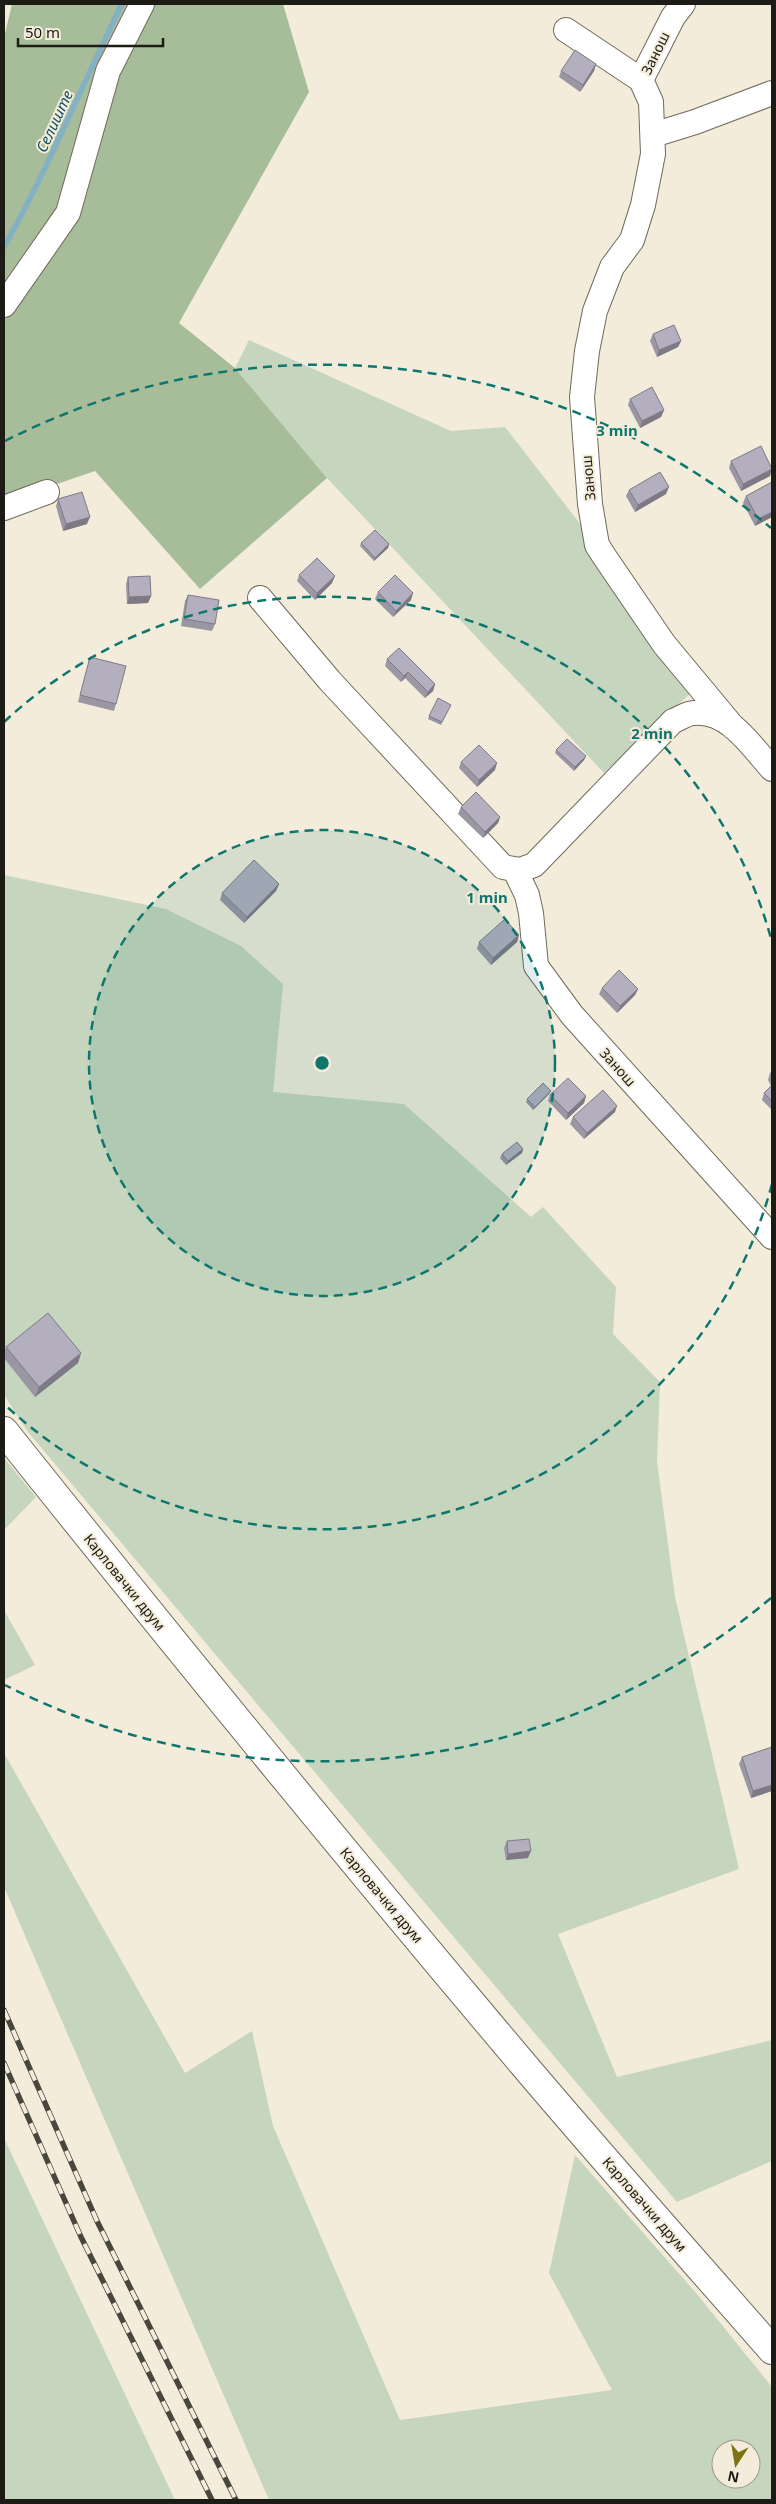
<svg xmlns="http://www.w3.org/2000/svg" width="776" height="2504" viewBox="0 0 776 2504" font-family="'Noto Sans',sans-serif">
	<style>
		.green { fill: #c6d5bd; fill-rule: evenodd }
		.forest { fill: #a7bd9a }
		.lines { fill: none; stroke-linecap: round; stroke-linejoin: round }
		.stream { stroke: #84b0c3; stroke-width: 5.5 }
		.minor-casing { stroke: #706a5b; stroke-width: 26 }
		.major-casing { stroke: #706a5b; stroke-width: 30 }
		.minor { stroke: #fff; stroke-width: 24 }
		.major { stroke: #fff; stroke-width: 28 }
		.rail-casing { stroke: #49463e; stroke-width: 5.5 }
		.rail { stroke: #f3ecdb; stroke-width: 4; stroke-dasharray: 11; stroke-linecap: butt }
		.wall { fill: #9a96a4 }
		.shaded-wall { fill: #7d7a86 }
		.building { fill: #b3afbf; stroke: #7d7a86 }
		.ring { fill: none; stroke: #0f766e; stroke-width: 2.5; stroke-dasharray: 9 6 }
		.labels { text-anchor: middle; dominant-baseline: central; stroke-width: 4; stroke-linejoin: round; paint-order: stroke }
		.street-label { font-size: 14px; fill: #1d1b15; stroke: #f3ecdb }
		.water-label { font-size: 15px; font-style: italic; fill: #124f63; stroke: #f3ecdb }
		.centre { fill: #0f766e; stroke: #f3ecdb; stroke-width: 2.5 }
		.ring-label { font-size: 15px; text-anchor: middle; font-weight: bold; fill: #0f766e; stroke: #f3ecdb; stroke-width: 4; stroke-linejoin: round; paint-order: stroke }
	</style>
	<rect width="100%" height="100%" fill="#f3ecdb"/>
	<path class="green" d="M249,340L451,431L505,427L581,525L619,599L692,692L604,773L327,478L235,368Z
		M4,875L166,909L241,946L283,984L273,1092L404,1104L531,1217L543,1207L616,1287L613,1334L660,1382L657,1461L675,1597L739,1869L558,1934L617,2077L772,2040V2161L677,2202L28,1432L4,1395Z
		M4,1458L36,1497L4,1530Z
		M4,1610L35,1665L4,1680Z
		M4,1753L185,2073L252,2031L273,2126L400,2420L612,2390L549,2273L575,2155L696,2293L772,2387V2500H269L4,1887ZM721,2449H751V2479H721Z
		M4,2138L174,2498L175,2500H4Z"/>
	<path class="forest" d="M12,4H283L309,92L179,323L235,368L327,478L200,589L95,471L4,502V38Z"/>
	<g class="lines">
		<path class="stream" d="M4,247C48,169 82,85 122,4"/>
		<defs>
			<path id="minor" d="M683,4L673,17L641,80L651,102L653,154L643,205L632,240L612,267L595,311L587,351L582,397L590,504L597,545L604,556L664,644L733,727
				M566,30L641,80
				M653,135L695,122L772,93
				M4,305L68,213L108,71L142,4
				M4,508L47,492
				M260,598L330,681L503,867L520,870L534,865L673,721C679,719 687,713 694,713C728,709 752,747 772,769
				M515,870L527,895L531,913L536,966L572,1015L772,1237"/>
			<path id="major" d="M4,1431C174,1644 347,1856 523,2064C605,2161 689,2255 772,2350"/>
		</defs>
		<use href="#minor" class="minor-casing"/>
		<use href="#major" class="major-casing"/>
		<use href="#minor" class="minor"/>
		<use href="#major" class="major"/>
		<defs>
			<path id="rail" d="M4,2010L97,2221L236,2500
				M4,2063L81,2237L212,2500"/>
		</defs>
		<use href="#rail" class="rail-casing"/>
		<use href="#rail" class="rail"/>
	</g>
	<path class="wall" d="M596,64L594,71L580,92L559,77L561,71Z
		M653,334L681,341L678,347L657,357L650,341Z
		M630,399L664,410L661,417L640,428L628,405Z
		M731,461L770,476L741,491L729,468Z
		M772,482V517L755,526L743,503L746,496Z
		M629,490L666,494L635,512L626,496Z
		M58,499L87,524L63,531L56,506Z
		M361,543L389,544L388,548L374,561L360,546Z
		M299,575L332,583L315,600L297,581Z
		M128,577L151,596L148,603L127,604L126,584Z
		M378,592L411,600L393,617L375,599Z
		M188,595L215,624L212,631L181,626L185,601Z
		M90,657L116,704L114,711L78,702Z
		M387,659L435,684L433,691L425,698L405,678L401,682L385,666Z
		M449,708L441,725L428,719L429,716Z
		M556,750L586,756L584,760L574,771L555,753Z
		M461,762L495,770L477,787L459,768Z
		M461,807L500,817L498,823L483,838L458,814Z
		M279,884L276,891L244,923L220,900L222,893Z
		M519,935L517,942L491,965L477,949L479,942Z
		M602,988L638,989L635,995L617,1013L599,994Z
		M772,1071V1110L762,1100L764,1093L771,1086L768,1080L770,1073Z
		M551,1091L549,1094L533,1110L526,1102L527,1099Z
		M550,1095L586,1096L584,1103L566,1120L548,1101Z
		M615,1112L584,1139L570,1124L573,1117Z
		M523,1149L522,1153L506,1165L500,1158L502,1154Z
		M6,1347L81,1353L78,1363L35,1397L4,1358V1353Z
		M772,1747V1791L751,1798L739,1764L742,1757Z
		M507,1841L528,1858L506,1860L504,1848Z"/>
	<path class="shaded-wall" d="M596,64L594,71L580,92L583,85Z
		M681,341L678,347L657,357L659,350Z
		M664,410L661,417L640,428L642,421Z
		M772,469L770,476L741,491L743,484Z
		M669,487L666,494L635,512L638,505Z
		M772,512V517L755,526L758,519Z
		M90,517L87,524L63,531L66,524Z
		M389,544L388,548L374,561L375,558Z
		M335,576L332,583L315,600L317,593Z
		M413,593L411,600L393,617L396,611Z
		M151,596L148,603L127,604L129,597Z
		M408,672L405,678L401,682L404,676Z
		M435,684L433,691L425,698L428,692Z
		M586,756L584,760L574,771L575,767Z
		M497,763L495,770L477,787L479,780Z
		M500,817L498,823L483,838L485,832Z
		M279,884L276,891L244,923L247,917Z
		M519,935L517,942L491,965L493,958Z
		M638,989L635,995L617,1013L620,1006Z
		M551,1091L549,1094L533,1110L535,1107Z
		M586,1096L584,1103L566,1120L568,1113Z
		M617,1106L615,1112L584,1139L587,1133Z
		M523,1149L522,1153L506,1165L508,1161Z
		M81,1353L78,1363L35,1397L39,1387Z
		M772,1785V1791L751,1798L753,1791Z
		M531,1851L528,1858L506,1860L508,1854Z"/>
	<path class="building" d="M575,50L596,64L583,85L561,71Z
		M674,325L681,341L659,350L653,334Z
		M652,387L664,410L642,421L630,399Z
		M761,446L772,469L743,484L731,461Z
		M660,472L669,487L638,505L629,490Z
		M772,482V512L758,519L746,496Z
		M82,492L90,517L66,524L58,499Z
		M375,530L389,544L375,558L361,543Z
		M317,558L335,576L317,593L299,575Z
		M395,575L413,593L396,611L378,592Z
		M150,576L151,596L129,597L128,577Z
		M188,595L219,600L215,624L184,619Z
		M399,648L435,684L428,692L408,672L404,676L387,659Z
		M90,657L126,666L116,704L80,695Z
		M438,698L451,705L442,722L429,716Z
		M567,739L586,756L575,767L556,750Z
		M479,745L497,763L479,780L461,762Z
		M476,792L500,817L485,832L461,807Z
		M254,860L279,884L247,917L222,893Z
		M505,919L519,935L493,958L479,942Z
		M619,970L638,989L620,1006L602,988Z
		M568,1078L586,1096L568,1113L550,1095Z
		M543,1083L551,1091L535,1107L527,1099Z
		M772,1085V1101L764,1093Z
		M603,1090L617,1106L587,1133L573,1117Z
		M517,1142L523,1149L508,1161L502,1154Z
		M48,1313L81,1353L39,1387L6,1347Z
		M772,1747V1785L753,1791L742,1757Z
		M529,1839L531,1851L508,1854L507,1841Z"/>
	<circle cx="322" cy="1063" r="233" fill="#0f766e" fill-opacity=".12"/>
	<g class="ring">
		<circle cx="322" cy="1063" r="233"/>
		<path d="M772 1184A466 466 0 0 1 4 1404M4 722A466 466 0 0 1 772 942"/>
		<path d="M771 1598A698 698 0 0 1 5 1685M5 441A698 698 0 0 1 771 528"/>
	</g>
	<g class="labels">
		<g class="street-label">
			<text transform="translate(655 53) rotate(-64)">Занош</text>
			<text transform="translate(588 478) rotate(-95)">Занош</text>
			<text transform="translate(618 1067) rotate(48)">Занош</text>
			<text transform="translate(125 1582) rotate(51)">Карловачки друм</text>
			<text transform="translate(382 1895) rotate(50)">Карловачки друм</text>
			<text transform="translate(645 2204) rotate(49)">Карловачки друм</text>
		</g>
		<g class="water-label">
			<text transform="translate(54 121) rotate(-65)">Селиште</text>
		</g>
	</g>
	<circle cx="322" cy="1063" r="8" class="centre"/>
	<g class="ring-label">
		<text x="617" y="436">3 min</text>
		<text x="652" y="739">2 min</text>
		<text x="487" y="903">1 min</text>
	</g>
	<rect width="776" height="2504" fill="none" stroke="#1d1b15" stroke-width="10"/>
	<g transform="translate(736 2464) rotate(192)"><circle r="24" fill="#f3ecdb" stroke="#9d988c"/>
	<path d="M0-4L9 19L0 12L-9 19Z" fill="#7d7314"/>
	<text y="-8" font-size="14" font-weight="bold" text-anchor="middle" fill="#1d1b15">N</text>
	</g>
	<path d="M18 38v8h145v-8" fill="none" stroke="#1d1b15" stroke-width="2.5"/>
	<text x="25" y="38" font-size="15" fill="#1d1b15" stroke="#f3ecdb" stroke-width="4" paint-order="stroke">50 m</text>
</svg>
